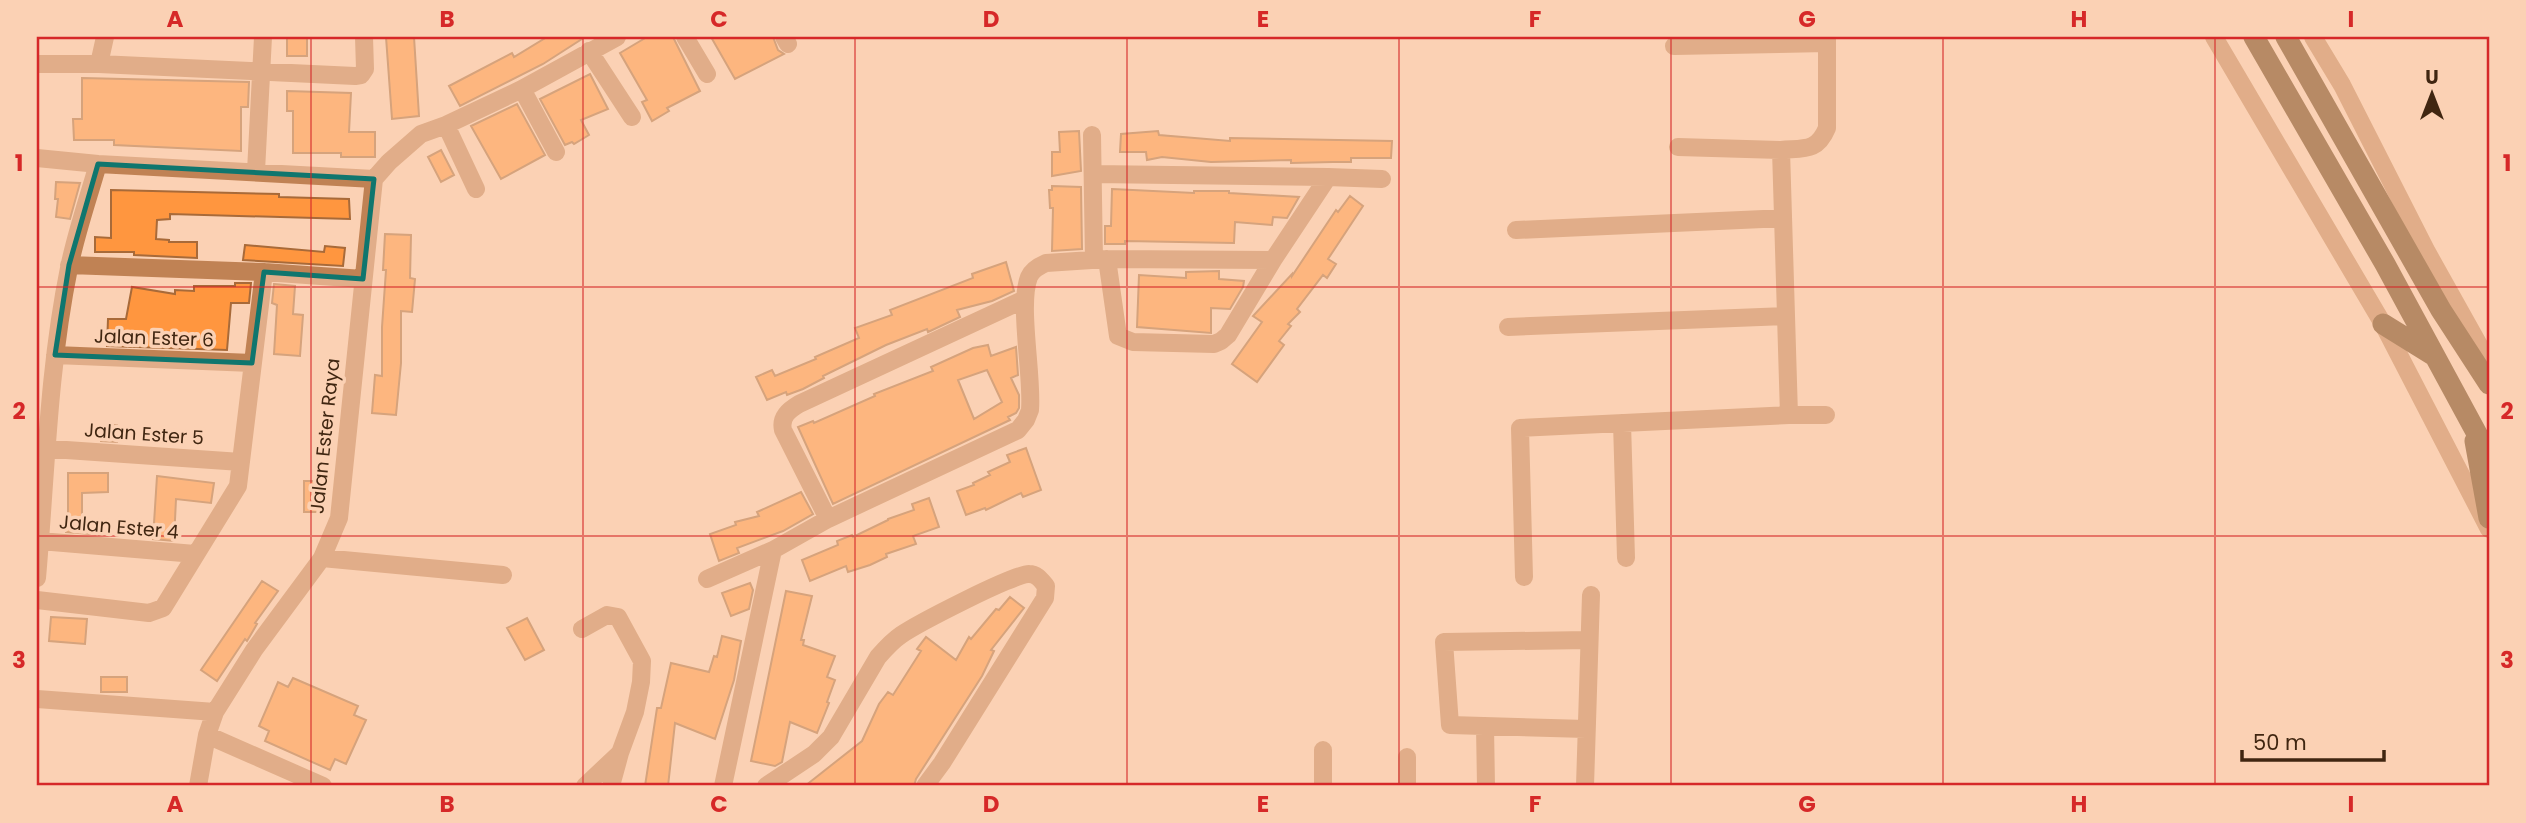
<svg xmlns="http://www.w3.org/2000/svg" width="2526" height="823" viewBox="0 0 2526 823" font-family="Poppins,sans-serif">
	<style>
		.building { fill: #ff963f; stroke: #a86a39; stroke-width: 2; fill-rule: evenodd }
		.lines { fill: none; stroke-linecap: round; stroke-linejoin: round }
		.minor { stroke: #c08254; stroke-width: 18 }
		.highway { stroke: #643406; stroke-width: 21 }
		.marked { fill: none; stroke: #0f766e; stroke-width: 5; stroke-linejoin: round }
		.grid { fill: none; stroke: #d62828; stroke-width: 2; stroke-opacity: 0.55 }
		.labels { text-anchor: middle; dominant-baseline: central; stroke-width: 7; stroke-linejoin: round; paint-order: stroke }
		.street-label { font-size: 19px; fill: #402611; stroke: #fbd1b4 }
		.neatline { fill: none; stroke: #d62828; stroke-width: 2.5 }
		.grid-label { font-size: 23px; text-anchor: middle; font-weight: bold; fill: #d62828 }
	</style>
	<rect width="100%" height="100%" fill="#fbd1b4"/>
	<path class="building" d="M386,37H414L419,116L392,119Z
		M547,37H585L543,64L460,106L449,86L512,53L514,57Z
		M647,37H673L700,91L667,108L669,111L652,121L642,102L647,100L620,53Z
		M711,37H773L778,50L784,54L735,79Z
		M287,38H307V56H287Z
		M590,74L608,109L581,120L589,135L574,144L572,142L565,145L540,99Z
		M82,78L249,82L248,107H241V151L114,145V140H74L73,119H82Z
		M287,91L351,93L349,132H375V157H341V153H293V111H287Z
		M517,104L545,155L501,179L471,126Z
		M1079,131L1081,171L1052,176V152H1060L1059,132Z
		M1158,131L1159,135L1230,141V138L1392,141L1391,158H1351V162H1333L1291,163V160L1211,162L1162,157L1147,160L1146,152H1120L1121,134Z
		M441,150L454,175L441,182L428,157Z
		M56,182L80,183L70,219L56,217L58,199H55Z
		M1052,186L1081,187L1082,249L1052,251L1053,208H1050L1049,190H1052Z
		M1112,189L1194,193V191H1229V193L1299,197L1287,218L1273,217L1272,225L1235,222L1234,243L1125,241V244H1105V226H1111Z
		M111,190L279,194V197L349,199L350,219L170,214V219L157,220L156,239L169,240V242H197V258L134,255V252H95V237L111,238Z
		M1350,196L1363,206L1328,259L1336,264L1327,278L1323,275L1297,309L1300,312L1288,324L1291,326L1279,341L1284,345L1257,382L1232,364L1262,322L1253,316L1292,274V276L1336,210L1338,212Z
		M385,234L411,235L410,278L415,279L412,312L401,311V363L396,415L372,413L375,375L382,376V327L386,270H383Z
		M245,245L324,252L325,246L345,248L343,266L243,260Z
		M1006,262L1014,291L992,301L957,310L960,317L928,332L927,329L886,345L823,376L824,378L803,389L787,395L786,392L767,400L756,377L772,370L775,376L816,359L815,357L859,338L855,328L892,315L890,310L973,278L972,274Z
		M1219,271V279L1244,281L1243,287L1230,309L1211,308V333L1137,327L1139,275L1186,278V272Z
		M235,283H251L249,303H231L227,350L107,346L108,319H126L132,287L175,294V290L194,291V286H235Z
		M274,284L295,286L293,314L303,315L300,356L274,354L277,305L272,303Z
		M988,345L991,356L1016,347L1018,375L1011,378L1019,395V408L1016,413L1008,417L1010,420L833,504L798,427L813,421L814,423L875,396L874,394L933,371L931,367L973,348ZM987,370L1002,402L974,419L958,380Z
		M101,425H117V442L101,441Z
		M1026,448L1041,490L1023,497L1021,493L986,510L985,508L966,515L957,491L974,485L973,483L990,475L988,472L1010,462L1007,455Z
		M68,473H108V492L82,493V523H103V535L66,532V520H68Z
		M157,476L214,483L211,503L176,499L174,541L153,539Z
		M304,481H322V512H304Z
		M801,492L813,514L783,531L737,548L739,553L719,561L710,534L736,525L735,522L759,516L757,512Z
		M929,498L939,527L913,536L916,544L886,554L887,557L870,565L848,572L846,566L810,581L802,560L838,545L837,541L852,535L853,537L888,520V519L914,510L912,504Z
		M262,581L278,591L255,623L257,624L250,636L247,641L245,639L217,681L201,670Z
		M750,583L753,590L749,609L731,616L722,593Z
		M786,591L812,596L801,640H804L803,645L835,656L827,677L835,680L827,702L829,703L817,733L790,722L782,762L775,766L751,761Z
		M1010,597L1024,608L991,650L994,651L982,676L916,779L914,786H805L862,741L879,704L888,692L893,695L921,651L917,649L926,637L956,660L969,637L971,639L996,609L999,610Z
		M51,617L87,619L85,644L49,641Z
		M527,618L544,650L525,660L507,628Z
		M722,636L741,641L734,680L715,739L675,723L668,786H645L657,708H661L671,663L709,672L714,656L717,657Z
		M101,677H127V692H101Z
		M293,678L358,706L354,715L366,720L346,764L335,759L330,770L265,741L269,731L259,726L278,682L288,687Z"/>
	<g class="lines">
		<path class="minor" d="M685,37L707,74
			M784,37L788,44
			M2214,37L2383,324L2489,529
			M2313,37L2342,85L2427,252L2489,363
			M1674,46L1827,43
			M589,51L632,117
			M37,64H99L355,76L361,75L365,69L364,37
			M99,64L105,37
			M522,89L556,152
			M446,125L476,189
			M1092,135L1094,260
			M1678,147L1781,150
			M37,158L98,164L374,179L389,162L421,134L446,125L522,89L617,37
			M256,171L263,37
			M1093,174L1328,177L1273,260L1228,335L1221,341L1214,344L1133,342L1118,336L1107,259
			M1328,177L1382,179
			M1516,230L1783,218
			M69,265L264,272L363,279
			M1508,327L1785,316
			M55,355L252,363
			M1789,415H1826
			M1622,423L1626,558
			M37,448L241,462
			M828,519L783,430C780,417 789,410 799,404L1025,299
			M40,541L195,554
			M322,558L503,575
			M1524,577L1520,428L1789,415L1781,150C1804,148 1817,152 1827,128V37
			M37,578C46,475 48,371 69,268C76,233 88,199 98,164
			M707,579L773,550
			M37,600L149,613L163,608L238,486L264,272
			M582,629L607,615L618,617L642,661L641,682L635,712L620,753L585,786
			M37,699L215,712
			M1485,726L1486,786
			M1586,729L1450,725L1444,642L1589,640
			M207,735L323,786
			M1407,757V786
			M198,786L207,735L215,712L254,650L322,558L339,518L374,179
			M611,786L620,753
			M723,786L773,550L828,519L1018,430L1026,420L1030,410C1033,376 1018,305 1029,277C1032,270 1039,266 1046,263L1107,259L1273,260
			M766,786L814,754L831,737L878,657C885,649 892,641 901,635C917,624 1015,573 1029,574C1037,574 1041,580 1046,586L1045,598L942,763L925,786
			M1323,786V750
			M1585,786L1591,595"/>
		<path class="highway" d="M2254,37L2385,264L2489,456
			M2286,37L2441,310L2489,384
			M2383,324L2433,355
			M2475,441L2489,518"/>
	</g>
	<path d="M0 0H2526V823H0ZM98,164L374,179L363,279L264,272L252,363L55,355L69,265Z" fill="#fbd1b4" fill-opacity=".55" fill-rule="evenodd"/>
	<path class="marked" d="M98,164L374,179L363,279L264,272L252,363L55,355L69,265Z"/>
	<path class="grid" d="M311,37V786M583,37V786M855,37V786M1127,37V786M1399,37V786M1671,37V786M1943,37V786M2215,37V786M37,287H2489M37,536H2489"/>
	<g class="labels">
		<g class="street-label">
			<text transform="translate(154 338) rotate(2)">Jalan Ester 6</text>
			<text transform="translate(144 434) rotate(4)">Jalan Ester 5</text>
			<text transform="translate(325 436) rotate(-84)">Jalan Ester Raya</text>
			<text transform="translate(119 527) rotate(5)">Jalan Ester 4</text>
		</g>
	</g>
	<rect width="2526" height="823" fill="none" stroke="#fbd1b4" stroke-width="77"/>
	<g transform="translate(2432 94)" stroke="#fbd1b4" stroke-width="5" paint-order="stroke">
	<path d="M0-5L12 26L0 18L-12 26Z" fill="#402611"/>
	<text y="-10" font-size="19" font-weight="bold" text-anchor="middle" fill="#402611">U</text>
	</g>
	<path d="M2242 750v10h142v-10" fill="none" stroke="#402611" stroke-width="3.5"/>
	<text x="2253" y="750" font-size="21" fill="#402611" stroke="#fbd1b4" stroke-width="5" paint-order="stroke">50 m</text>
	<rect x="38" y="38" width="2450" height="746" class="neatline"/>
	<g class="grid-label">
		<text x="175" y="27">A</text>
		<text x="447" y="27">B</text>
		<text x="719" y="27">C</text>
		<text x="991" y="27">D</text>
		<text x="1263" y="27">E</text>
		<text x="1535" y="27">F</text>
		<text x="1807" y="27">G</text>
		<text x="2079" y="27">H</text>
		<text x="2351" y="27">I</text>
		<text x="19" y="171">1</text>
		<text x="2507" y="171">1</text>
		<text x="19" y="419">2</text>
		<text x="2507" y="419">2</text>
		<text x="19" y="668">3</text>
		<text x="2507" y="668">3</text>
		<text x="175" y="812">A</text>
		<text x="447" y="812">B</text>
		<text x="719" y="812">C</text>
		<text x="991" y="812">D</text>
		<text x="1263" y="812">E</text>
		<text x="1535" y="812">F</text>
		<text x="1807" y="812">G</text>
		<text x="2079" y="812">H</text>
		<text x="2351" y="812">I</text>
	</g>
</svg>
